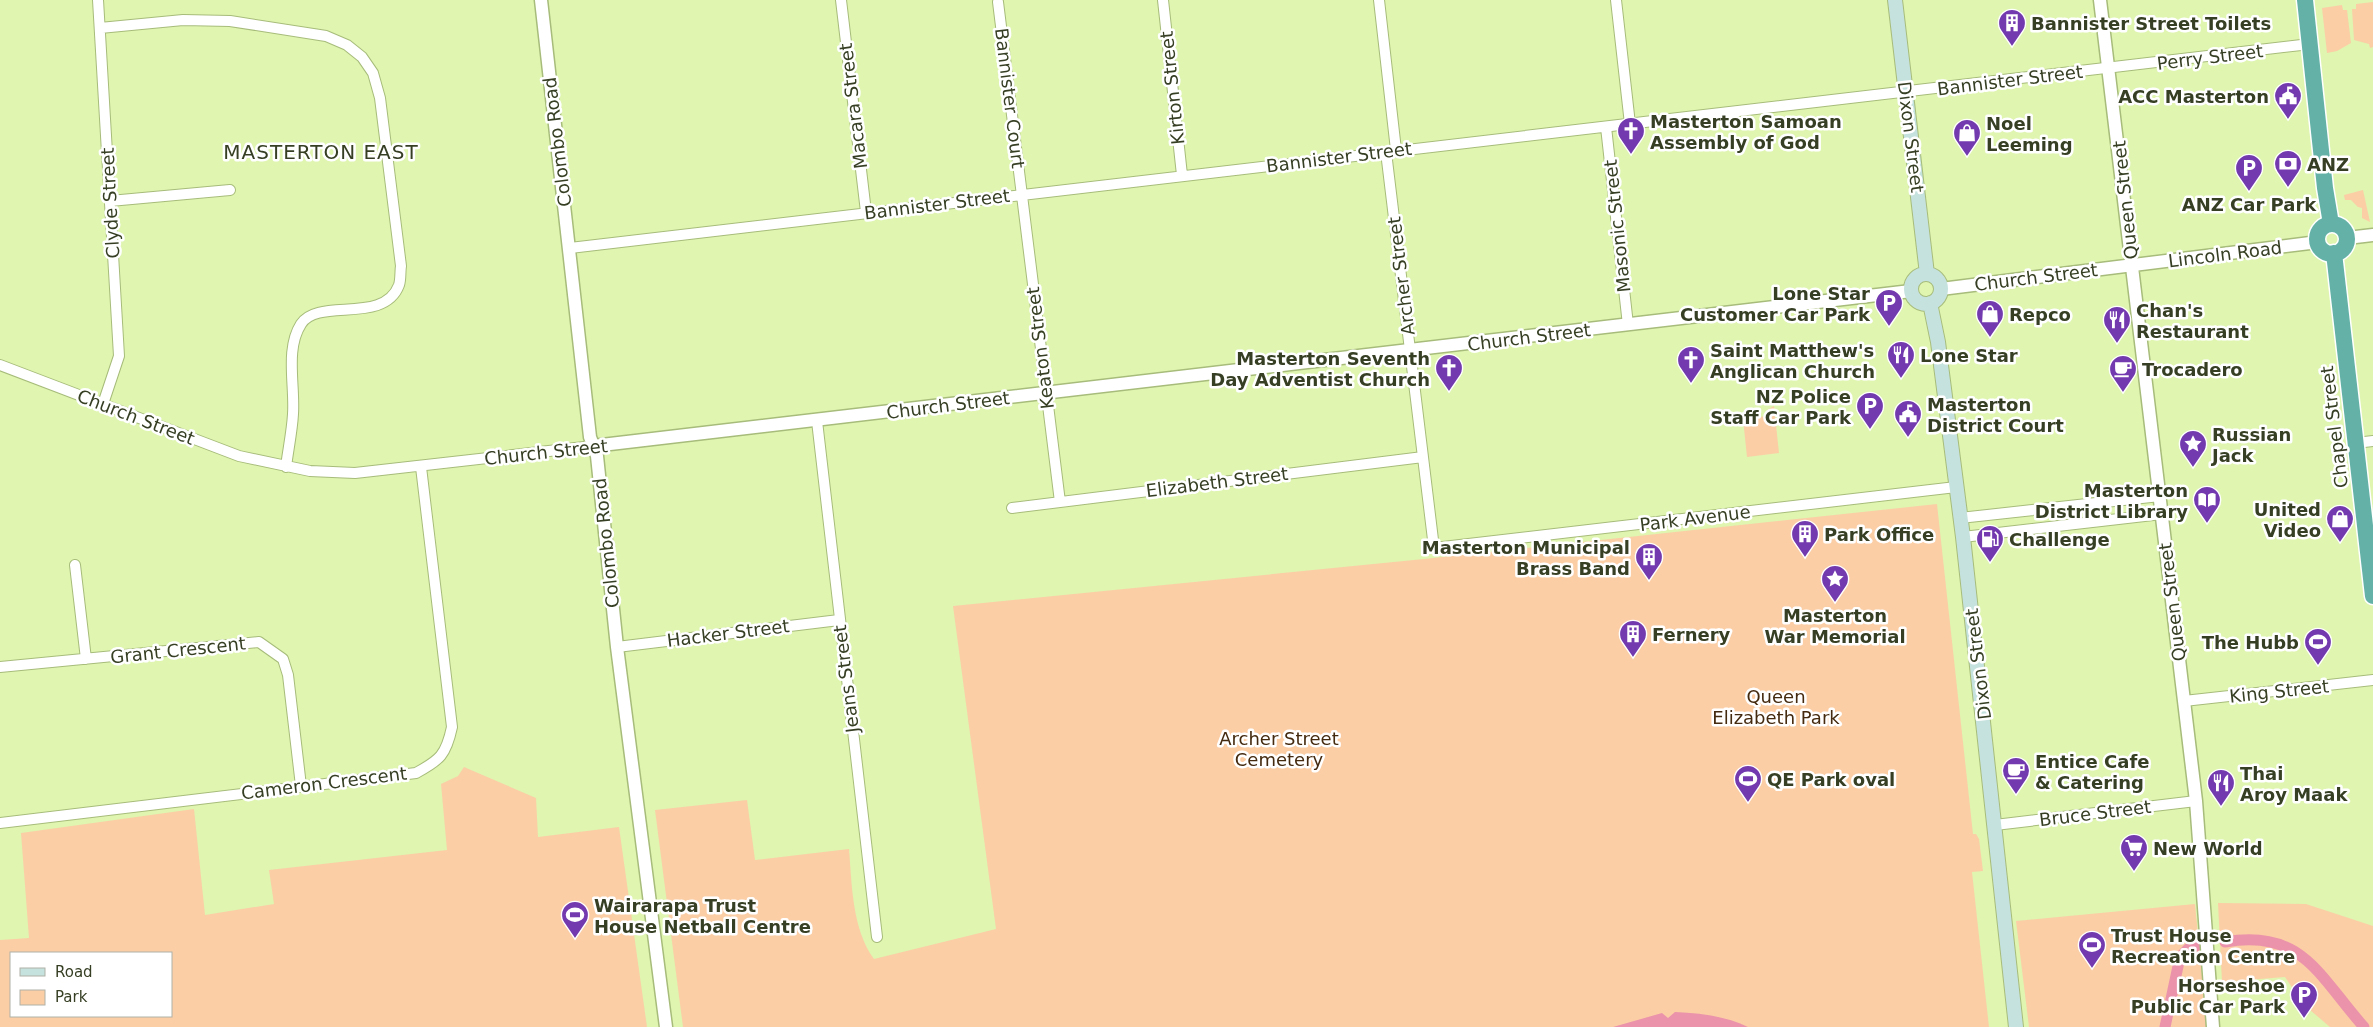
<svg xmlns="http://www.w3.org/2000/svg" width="2373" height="1027" viewBox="0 0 2373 1027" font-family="'DejaVu Sans',sans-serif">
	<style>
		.green { fill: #fbcea6; fill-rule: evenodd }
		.water { fill: #eb93aa }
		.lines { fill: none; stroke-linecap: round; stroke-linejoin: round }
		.canal { stroke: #eb93aa; stroke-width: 11 }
		.minor-casing { stroke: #a7bc7a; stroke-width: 12 }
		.tertiary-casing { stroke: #a7bc7a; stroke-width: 15 }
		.secondary-casing { stroke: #a7bc7a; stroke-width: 16 }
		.trunk-casing { stroke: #fff; stroke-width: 19 }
		.minor { stroke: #fff; stroke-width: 10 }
		.tertiary { stroke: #fff; stroke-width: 12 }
		.secondary { stroke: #c5e2de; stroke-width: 14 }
		.trunk { stroke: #64b2a7; stroke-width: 16 }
		.labels { text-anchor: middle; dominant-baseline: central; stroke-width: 5; stroke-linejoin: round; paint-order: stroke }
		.poi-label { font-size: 18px; font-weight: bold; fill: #363f23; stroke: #fff; text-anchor: start }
		.street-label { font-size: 18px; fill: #363f23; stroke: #fff }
		.park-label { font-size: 18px; fill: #442a0f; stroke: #fff }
		.quarter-label { font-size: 20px; letter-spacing: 1px; fill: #363f23; stroke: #fff }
	</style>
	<rect width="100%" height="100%" fill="#dff5b0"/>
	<path class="green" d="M2373,2V47L2370,48L2369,44L2354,40L2352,9H2356V4Z
		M2342,5L2343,10H2347L2351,43L2337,51L2327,53L2322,8Z
		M2363,190L2370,222L2362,218V208L2358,207L2351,200H2345L2344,195Z
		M1774,406L1779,453L1747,457L1743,419L1767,416V410Z
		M1937,504L1973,834H1976L1979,839L1983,871L1972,872L1989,1027H683L655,810L747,800L755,860L849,849C852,885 852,929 874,959L996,929L953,606L1424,559Z
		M464,767L536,798L538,837L619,827L647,1027H0V940L29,938L21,833L194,809L205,915L274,904L269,870L447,850L441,784L458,776ZM11,953H171V1016H11Z
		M2218,903L2306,904L2373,926V1027H2330L2303,1004L2285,977L2222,982Z
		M2195,904L2207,1027H2029L2016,921Z"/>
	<path class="water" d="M1675,1012C1700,1013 1725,1016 1748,1027H1613L1662,1013L1668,1018Z"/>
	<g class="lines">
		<path class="canal" d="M2225,942C2303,928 2320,978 2364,1027
			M2165,1027L2180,957L2188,949L2196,946"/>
		<defs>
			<path id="minor" d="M98,0L119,356L103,404
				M841,0L866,212
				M1163,0L1182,175
				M1379,0L1396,150
				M1616,0L1630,124
				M998,2L1060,502
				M100,28L183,20L230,21L326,36L347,45L362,57L373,73L380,98L401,266C400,271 401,279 399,285C384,325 318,297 301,324C285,349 295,385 293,414C292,432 288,450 286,467
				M1606,127L1628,325
				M1386,152L1434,548L1956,487
				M110,201L230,190
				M570,248L2310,44
				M0,365L239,456L310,471L355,473L593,446
				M817,421L877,937
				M2356,443L2373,441
				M1012,508L1423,457
				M1960,518L2160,496
				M1963,537L2162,514
				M75,565L86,659
				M617,647L839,620
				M0,667L259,642L283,659L288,675L301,786
				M2184,701L2373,680
				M0,823L416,773C440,760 446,755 452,727L421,467
				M1995,825L2196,801"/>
			<path id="tertiary" d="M541,0L590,437L597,456L617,647L666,1027
				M2100,0L2196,801L2213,1027
				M2347,238L2373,235
				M1941,289L2318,242
				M593,446L1911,291"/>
			<path id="secondary" d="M1895,0L1927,274
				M1911 289a15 15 0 1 1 30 0a15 15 0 1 1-30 0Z
				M1930,303L1938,342L1963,537L2016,1027"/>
			<path id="trunk" d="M2305,0L2325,188L2331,224
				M2317 239a15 15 0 1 1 30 0a15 15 0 1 1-30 0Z
				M2334,253L2373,596"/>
		</defs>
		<use href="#minor" class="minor-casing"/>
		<use href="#tertiary" class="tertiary-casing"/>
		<use href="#secondary" class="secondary-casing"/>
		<use href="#trunk" class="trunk-casing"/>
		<use href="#minor" class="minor"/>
		<use href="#tertiary" class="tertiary"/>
		<use href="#secondary" class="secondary"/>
		<use href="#trunk" class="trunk"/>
	</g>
	<defs>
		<symbol id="building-pin" viewBox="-11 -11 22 30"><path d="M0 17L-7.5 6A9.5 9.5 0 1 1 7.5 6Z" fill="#7339ae" stroke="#fff"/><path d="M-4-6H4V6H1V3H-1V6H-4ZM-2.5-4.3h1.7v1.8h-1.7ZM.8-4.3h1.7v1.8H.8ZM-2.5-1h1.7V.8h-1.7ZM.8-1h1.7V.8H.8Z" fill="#fff"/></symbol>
		<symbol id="civic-pin" viewBox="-11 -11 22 30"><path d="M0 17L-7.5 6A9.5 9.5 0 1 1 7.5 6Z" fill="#7339ae" stroke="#fff"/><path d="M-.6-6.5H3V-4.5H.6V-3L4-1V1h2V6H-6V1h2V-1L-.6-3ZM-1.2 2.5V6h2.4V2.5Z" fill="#fff"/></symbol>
		<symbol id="church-pin" viewBox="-11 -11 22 30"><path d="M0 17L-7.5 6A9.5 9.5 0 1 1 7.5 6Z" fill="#7339ae" stroke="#fff"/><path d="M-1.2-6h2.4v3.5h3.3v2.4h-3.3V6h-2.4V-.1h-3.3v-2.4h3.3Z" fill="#fff"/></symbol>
		<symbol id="shop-pin" viewBox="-11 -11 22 30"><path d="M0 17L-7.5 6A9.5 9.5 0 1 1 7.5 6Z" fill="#7339ae" stroke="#fff"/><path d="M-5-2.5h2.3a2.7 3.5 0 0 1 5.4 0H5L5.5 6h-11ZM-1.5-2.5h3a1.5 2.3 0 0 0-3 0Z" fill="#fff"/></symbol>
		<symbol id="bank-pin" viewBox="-11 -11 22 30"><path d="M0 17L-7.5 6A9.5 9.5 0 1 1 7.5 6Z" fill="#7339ae" stroke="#fff"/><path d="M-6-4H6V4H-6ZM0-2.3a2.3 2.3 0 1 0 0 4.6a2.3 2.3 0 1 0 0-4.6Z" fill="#fff"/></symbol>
		<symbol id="parking-pin" viewBox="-11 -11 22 30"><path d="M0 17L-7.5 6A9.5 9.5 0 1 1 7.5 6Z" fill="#7339ae" stroke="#fff"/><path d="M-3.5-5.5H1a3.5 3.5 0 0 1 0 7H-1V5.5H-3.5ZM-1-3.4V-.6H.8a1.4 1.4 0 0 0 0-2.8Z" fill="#fff"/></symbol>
		<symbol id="restaurant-pin" viewBox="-11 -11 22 30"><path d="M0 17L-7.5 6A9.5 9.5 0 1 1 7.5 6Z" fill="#7339ae" stroke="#fff"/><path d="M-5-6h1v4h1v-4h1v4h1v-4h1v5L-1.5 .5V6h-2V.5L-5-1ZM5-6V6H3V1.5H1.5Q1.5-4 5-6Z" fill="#fff"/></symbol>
		<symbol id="cafe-pin" viewBox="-11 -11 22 30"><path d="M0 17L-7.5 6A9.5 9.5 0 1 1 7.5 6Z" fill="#7339ae" stroke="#fff"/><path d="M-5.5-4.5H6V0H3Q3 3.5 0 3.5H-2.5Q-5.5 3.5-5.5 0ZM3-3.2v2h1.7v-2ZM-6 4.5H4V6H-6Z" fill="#fff"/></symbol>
		<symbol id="sight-pin" viewBox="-11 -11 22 30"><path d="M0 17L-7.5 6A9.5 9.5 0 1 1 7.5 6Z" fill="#7339ae" stroke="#fff"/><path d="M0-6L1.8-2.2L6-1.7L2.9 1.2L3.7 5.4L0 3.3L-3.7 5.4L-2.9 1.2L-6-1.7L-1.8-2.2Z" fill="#fff"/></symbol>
		<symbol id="library-pin" viewBox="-11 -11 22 30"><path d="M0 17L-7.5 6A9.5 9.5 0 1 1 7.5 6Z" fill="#7339ae" stroke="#fff"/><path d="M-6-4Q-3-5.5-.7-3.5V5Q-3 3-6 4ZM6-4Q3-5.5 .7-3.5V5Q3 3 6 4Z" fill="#fff"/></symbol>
		<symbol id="fuel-pin" viewBox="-11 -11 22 30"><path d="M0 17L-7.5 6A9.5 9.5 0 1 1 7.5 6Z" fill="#7339ae" stroke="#fff"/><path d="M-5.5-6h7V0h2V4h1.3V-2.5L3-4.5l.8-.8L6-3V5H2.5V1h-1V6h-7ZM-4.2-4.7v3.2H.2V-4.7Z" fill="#fff"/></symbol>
		<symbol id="stadium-pin" viewBox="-11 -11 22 30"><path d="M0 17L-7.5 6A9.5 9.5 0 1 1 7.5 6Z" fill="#7339ae" stroke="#fff"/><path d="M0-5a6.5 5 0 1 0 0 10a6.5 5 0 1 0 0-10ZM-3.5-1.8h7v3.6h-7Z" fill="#fff"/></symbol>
		<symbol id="supermarket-pin" viewBox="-11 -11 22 30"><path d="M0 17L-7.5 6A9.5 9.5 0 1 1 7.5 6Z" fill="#7339ae" stroke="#fff"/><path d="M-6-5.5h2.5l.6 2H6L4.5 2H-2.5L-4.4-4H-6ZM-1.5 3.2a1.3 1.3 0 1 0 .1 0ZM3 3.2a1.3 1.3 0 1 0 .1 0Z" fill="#fff"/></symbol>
	</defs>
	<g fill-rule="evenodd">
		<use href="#building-pin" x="1996" y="7" width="32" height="43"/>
		<use href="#civic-pin" x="2272" y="80" width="32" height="43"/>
		<use href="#church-pin" x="1615" y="115" width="32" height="43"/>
		<use href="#shop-pin" x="1951" y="117" width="32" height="43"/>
		<use href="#bank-pin" x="2272" y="148" width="32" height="43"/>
		<use href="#parking-pin" x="2233" y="152" width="32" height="43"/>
		<use href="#parking-pin" x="1873" y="287" width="32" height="43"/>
		<use href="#shop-pin" x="1974" y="298" width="32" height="43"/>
		<use href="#restaurant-pin" x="2101" y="304" width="32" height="43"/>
		<use href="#restaurant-pin" x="1885" y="339" width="32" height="43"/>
		<use href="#church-pin" x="1675" y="344" width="32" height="43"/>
		<use href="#church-pin" x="1433" y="352" width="32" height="43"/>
		<use href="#cafe-pin" x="2107" y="353" width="32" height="43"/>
		<use href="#parking-pin" x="1854" y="390" width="32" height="43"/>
		<use href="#civic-pin" x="1892" y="398" width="32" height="43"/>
		<use href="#sight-pin" x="2177" y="428" width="32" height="43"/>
		<use href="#library-pin" x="2191" y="484" width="32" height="43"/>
		<use href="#shop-pin" x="2324" y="503" width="32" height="43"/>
		<use href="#building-pin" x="1789" y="518" width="32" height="43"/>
		<use href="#fuel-pin" x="1974" y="523" width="32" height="43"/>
		<use href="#building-pin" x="1633" y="541" width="32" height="43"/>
		<use href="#sight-pin" x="1819" y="563" width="32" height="43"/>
		<use href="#building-pin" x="1617" y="618" width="32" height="43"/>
		<use href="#stadium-pin" x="2302" y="626" width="32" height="43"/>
		<use href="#cafe-pin" x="2000" y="755" width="32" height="43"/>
		<use href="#stadium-pin" x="1732" y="763" width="32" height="43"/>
		<use href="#restaurant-pin" x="2205" y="767" width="32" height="43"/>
		<use href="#supermarket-pin" x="2118" y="832" width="32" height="43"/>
		<use href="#stadium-pin" x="559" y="899" width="32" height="43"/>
		<use href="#stadium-pin" x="2076" y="929" width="32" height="43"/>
		<use href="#parking-pin" x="2288" y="979" width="32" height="43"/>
	</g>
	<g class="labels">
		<g class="poi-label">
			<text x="2031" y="23">Bannister Street Toilets</text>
			<text x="2269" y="96" text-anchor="end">ACC Masterton</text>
			<text x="1650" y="121">Masterton Samoan<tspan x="1650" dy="21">Assembly of God</tspan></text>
			<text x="1986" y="123">Noel<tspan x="1986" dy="21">Leeming</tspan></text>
			<text x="2307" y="164">ANZ</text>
			<text x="2249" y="204" text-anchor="middle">ANZ Car Park</text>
			<text x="1870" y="293" text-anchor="end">Lone Star<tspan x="1870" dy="21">Customer Car Park</tspan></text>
			<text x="2136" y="310">Chan's<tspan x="2136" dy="21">Restaurant</tspan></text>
			<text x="2009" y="314">Repco</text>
			<text x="1710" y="350">Saint Matthew's<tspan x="1710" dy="21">Anglican Church</tspan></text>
			<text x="1920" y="355">Lone Star</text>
			<text x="1430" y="358" text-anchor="end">Masterton Seventh<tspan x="1430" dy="21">Day Adventist Church</tspan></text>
			<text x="2142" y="369">Trocadero</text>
			<text x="1851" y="396" text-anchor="end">NZ Police<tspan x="1851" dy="21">Staff Car Park</tspan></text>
			<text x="1927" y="404">Masterton<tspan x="1927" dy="21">District Court</tspan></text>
			<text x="2212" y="434">Russian<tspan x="2212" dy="21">Jack</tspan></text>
			<text x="2188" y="490" text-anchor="end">Masterton<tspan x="2188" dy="21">District Library</tspan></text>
			<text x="2321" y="509" text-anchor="end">United<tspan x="2321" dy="21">Video</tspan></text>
			<text x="1824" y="534">Park Office</text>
			<text x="2009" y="539">Challenge</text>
			<text x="1630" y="547" text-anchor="end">Masterton Municipal<tspan x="1630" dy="21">Brass Band</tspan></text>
			<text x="1835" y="615" text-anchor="middle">Masterton<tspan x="1835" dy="21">War Memorial</tspan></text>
			<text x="1652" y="634">Fernery</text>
			<text x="2299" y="642" text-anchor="end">The Hubb</text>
			<text x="2035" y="761">Entice Cafe<tspan x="2035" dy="21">&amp; Catering</tspan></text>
			<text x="2240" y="773">Thai<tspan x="2240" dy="21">Aroy Maak</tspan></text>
			<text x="1767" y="779">QE Park oval</text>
			<text x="2153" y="848">New World</text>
			<text x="594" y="905">Wairarapa Trust<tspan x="594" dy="21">House Netball Centre</tspan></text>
			<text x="2111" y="935">Trust House<tspan x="2111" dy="21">Recreation Centre</tspan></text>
			<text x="2285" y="985" text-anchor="end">Horseshoe<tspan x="2285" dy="21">Public Car Park</tspan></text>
		</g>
		<g class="street-label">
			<text transform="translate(2210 57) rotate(-7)">Perry Street</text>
			<text transform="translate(2010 80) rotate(-7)">Bannister Street</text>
			<text transform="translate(1172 88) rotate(-96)">Kirton Street</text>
			<text transform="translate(1010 98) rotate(83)">Bannister Court</text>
			<text transform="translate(853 106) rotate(-97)">Macara Street</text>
			<text transform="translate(1911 137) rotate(83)">Dixon Street</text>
			<text transform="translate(557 142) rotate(-97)">Colombo Road</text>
			<text transform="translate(1339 157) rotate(-7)">Bannister Street</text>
			<text transform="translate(2125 200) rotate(-96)">Queen Street</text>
			<text transform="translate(110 203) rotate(-93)">Clyde Street</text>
			<text transform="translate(937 204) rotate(-7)">Bannister Street</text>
			<text transform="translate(1617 226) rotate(-96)">Masonic Street</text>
			<text transform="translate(2225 254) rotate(-7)">Lincoln Road</text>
			<text transform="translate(1401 276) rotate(-97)">Archer Street</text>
			<text transform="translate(2036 277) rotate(-7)">Church Street</text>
			<text transform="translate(1529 337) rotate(-7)">Church Street</text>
			<text transform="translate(1040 348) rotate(-97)">Keaton Street</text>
			<text transform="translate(948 405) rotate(-7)">Church Street</text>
			<text transform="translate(136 417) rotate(21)">Church Street</text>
			<text transform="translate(2334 427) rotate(-97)">Chapel Street</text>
			<text transform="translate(546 452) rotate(-6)">Church Street</text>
			<text transform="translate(1217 482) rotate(-7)">Elizabeth Street</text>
			<text transform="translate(1695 518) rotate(-7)">Park Avenue</text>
			<text transform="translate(606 543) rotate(-96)">Colombo Road</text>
			<text transform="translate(2172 602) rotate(-97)">Queen Street</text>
			<text transform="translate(728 633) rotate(-7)">Hacker Street</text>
			<text transform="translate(178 650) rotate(-6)">Grant Crescent</text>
			<text transform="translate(1978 664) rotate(-97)">Dixon Street</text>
			<text transform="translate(846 679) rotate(-97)">Jeans Street</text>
			<text transform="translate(2279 691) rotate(-6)">King Street</text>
			<text transform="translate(324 783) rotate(-7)">Cameron Crescent</text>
			<text transform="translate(2095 813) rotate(-7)">Bruce Street</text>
		</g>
		<g class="park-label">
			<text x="1776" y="696">Queen<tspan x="1776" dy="21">Elizabeth Park</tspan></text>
			<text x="1279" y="738">Archer Street<tspan x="1279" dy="21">Cemetery</tspan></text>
		</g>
		<g class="quarter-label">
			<text x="321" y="152">MASTERTON EAST</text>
		</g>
	</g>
	<rect x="10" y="952" width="162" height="65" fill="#ffffff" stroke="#afb2a7"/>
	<rect x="20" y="968" width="25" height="8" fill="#c5e2de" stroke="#afb2a7"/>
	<text x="55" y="977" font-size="15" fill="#363f23">Road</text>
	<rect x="20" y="990" width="25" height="15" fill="#fbcea6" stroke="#afb2a7"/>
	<text x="55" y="1002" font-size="15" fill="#363f23">Park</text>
</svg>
